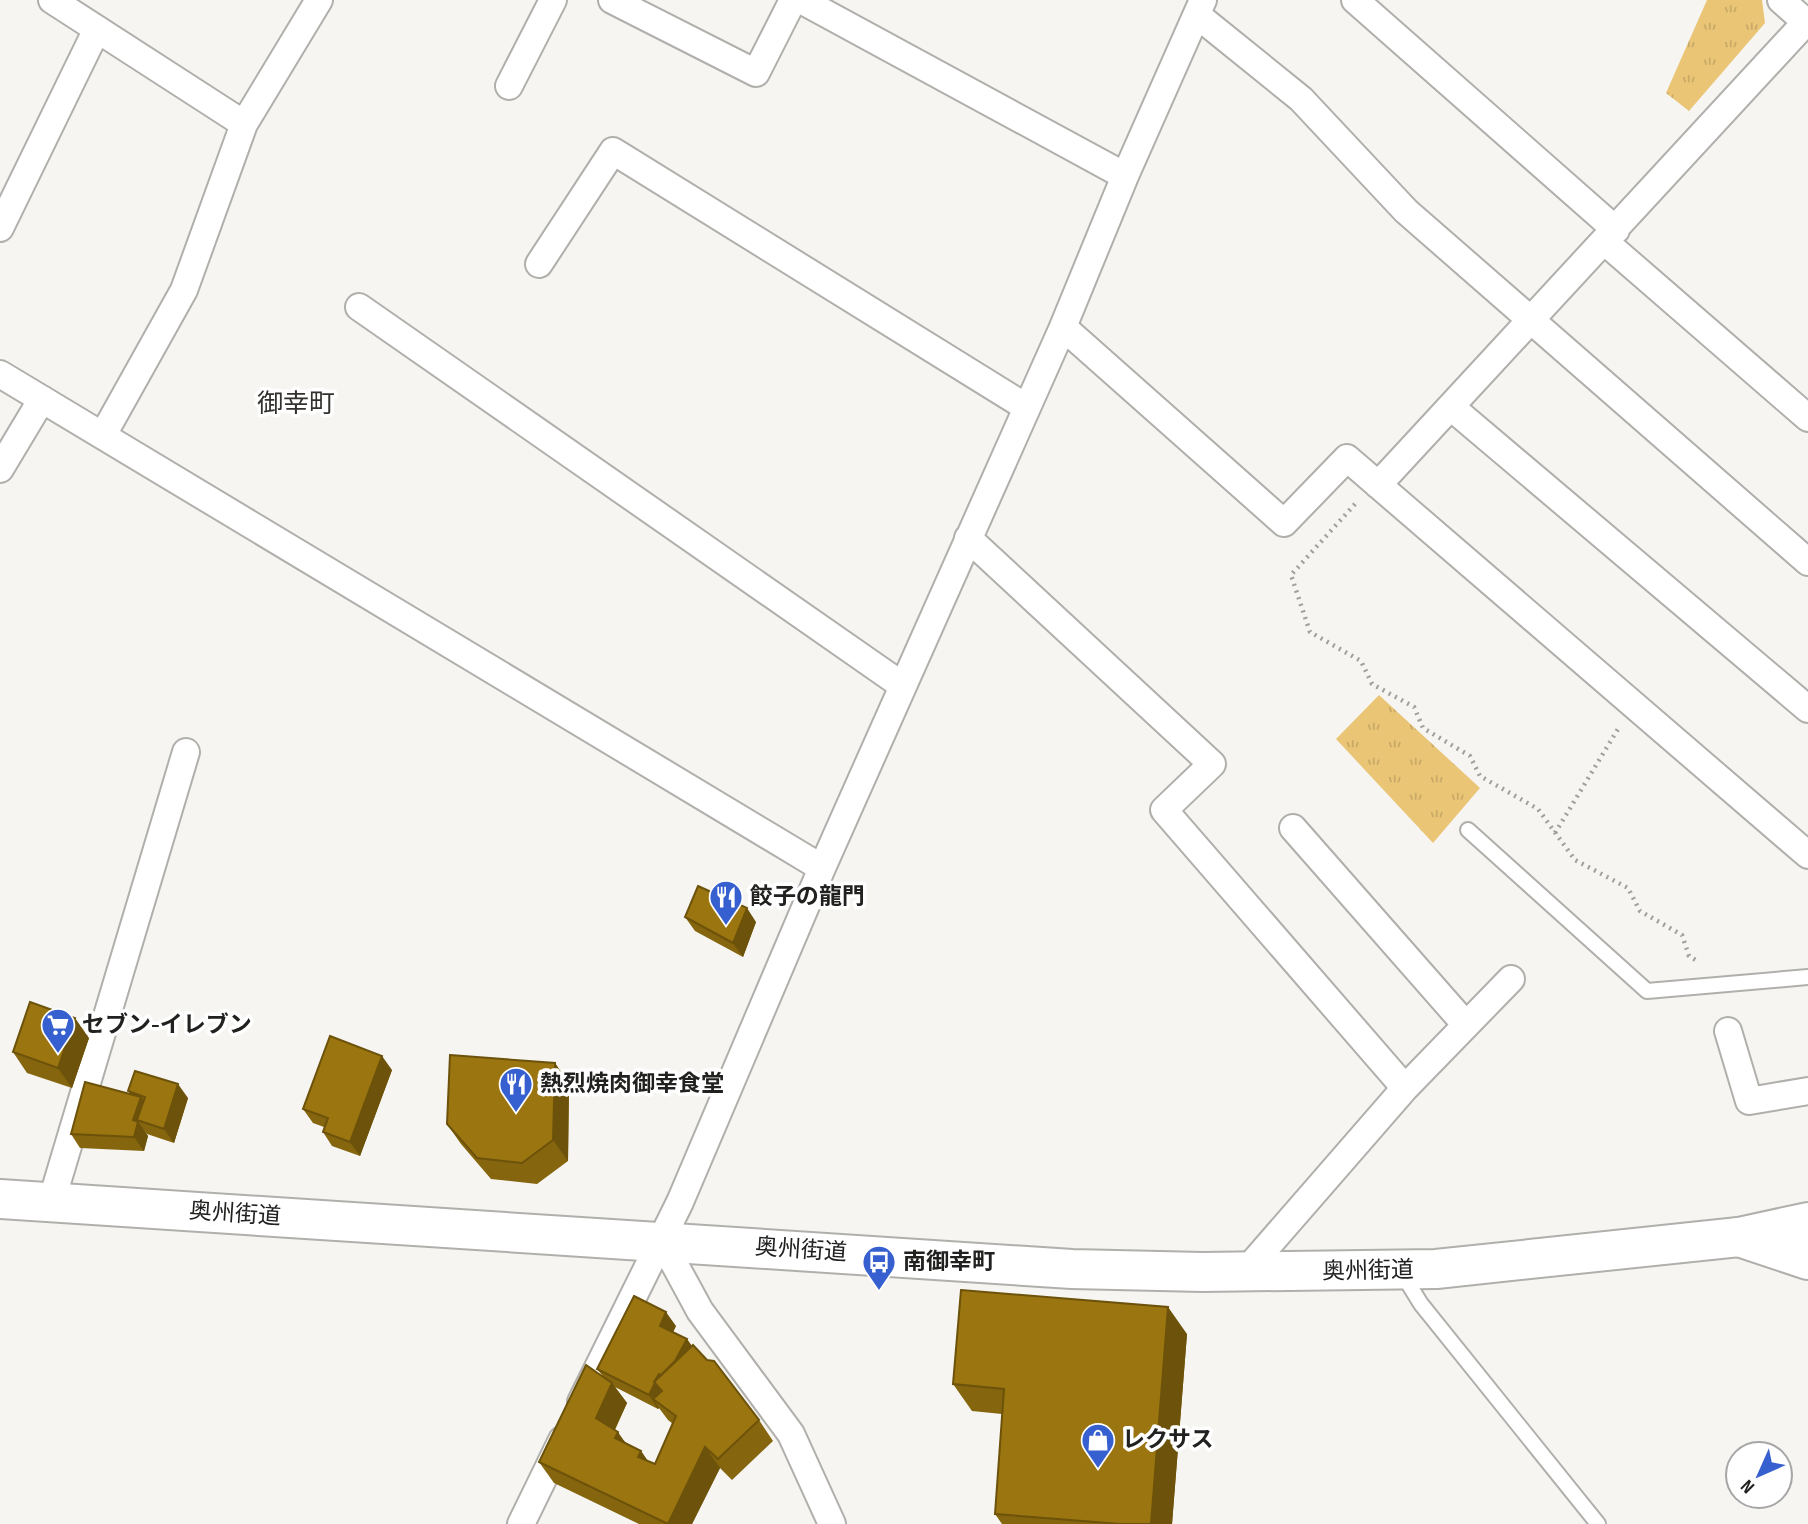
<svg xmlns="http://www.w3.org/2000/svg" width="1808" height="1524" viewBox="0 0 1808 1524" font-family="'Sofia Sans Condensed','Noto Sans JP',sans-serif">
	<style>
		.park { fill: url(#park-tufts) }
		.lines { fill: none; stroke-linecap: round; stroke-linejoin: round }
		.lane-casing { stroke: #b0afac; stroke-width: 18 }
		.street-casing { stroke: #b0afac; stroke-width: 30 }
		.primary-casing { stroke: #b0afac; stroke-width: 42 }
		.highway-casing { stroke: #b0afac; stroke-width: 42 }
		.path { stroke: #9f9f9c; stroke-width: 4.5; stroke-dasharray: 2 5; stroke-linecap: butt }
		.lane { stroke: #fff; stroke-width: 14 }
		.street { stroke: #fff; stroke-width: 26 }
		.primary { stroke: #fff; stroke-width: 38 }
		.highway { stroke: #fff; stroke-width: 38 }
		.wall { fill: #85650d; fill-rule: evenodd }
		.shaded-wall { fill: #6c520a }
		.building { fill: #9b750f; stroke: #6c520a; stroke-width: 2 }
		.labels { text-anchor: middle; dominant-baseline: central; stroke-width: 7; stroke-linejoin: round; paint-order: stroke }
		.poi-label { font-size: 23px; font-weight: bold; fill: #212120; stroke: #fff; text-anchor: start }
		.street-label { font-size: 23px; fill: #212120; stroke: #fff }
		.quarter-label { font-size: 26px; fill: #32312e; stroke: #fff }
	</style>
	<defs>
		<pattern id="park-tufts" width="24" height="20" patternUnits="userSpaceOnUse" patternTransform="scale(1.75)"><rect width="24" height="20" fill="#eac576"/><path d="M3 7l-1-3M5 7V3M7 7l1-3M15 17l-1-3M17 17v-4M19 17l1-3" fill="none" stroke="#c8a966"/></pattern>
	</defs>
	<rect width="100%" height="100%" fill="#f6f5f2"/>
	<path class="park" d="M1707,0H1762L1765,23L1689,111L1666,93Z
		M1379,695L1480,788L1433,843L1336,739Z"/>
	<g class="lines">
		<defs>
			<path id="lane" d="M1468,830L1647,991L1808,977
				M1403,1275L1421,1304L1598,1524"/>
			<path id="street" d="M52,0L244,124
				M612,0L756,73L793,0
				M801,0L1125,176
				M1355,0L1616,230
				M1781,0L1808,24
				M1197,15L1301,99L1406,211L1808,562
				M509,86L553,0
				M0,228L97,29
				M1604,241L1808,418
				M539,264L613,151L1026,407
				M359,307L903,686
				M1063,327L1284,523L1347,458L1808,855
				M0,374L822,868
				M1451,407L1808,709
				M103,435L184,290L244,124L319,0
				M0,469L42,399
				M1378,485L1806,22
				M968,538L1212,764L1164,810L1405,1088
				M1293,828L1466,1025
				M1728,1031L1749,1101L1808,1091
				M51,1203L186,752
				M662,1241L700,1311L791,1434L832,1524
				M1245,1272L1405,1088L1511,979
				M581,1402L680,1202L822,868L1063,327L1125,176L1203,0
				M521,1524L562,1440"/>
			<path id="primary" d="M1739,1237L1808,1260"/>
			<path id="highway" d="M0,1199L1072,1269L1203,1272L1436,1269L1739,1237L1808,1222"/>
		</defs>
		<use href="#lane" class="lane-casing"/>
		<use href="#street" class="street-casing"/>
		<use href="#primary" class="primary-casing"/>
		<use href="#highway" class="highway-casing"/>
		<path class="path" d="M1355,504L1291,575L1310,632L1361,661L1372,684L1414,707L1423,728L1470,756L1480,776L1538,809L1575,860L1628,888L1640,911L1682,935L1689,956L1699,962
			M1555,833L1618,729"/>
		<use href="#lane" class="lane"/>
		<use href="#street" class="street"/>
		<use href="#primary" class="primary"/>
		<use href="#highway" class="highway"/>
	</g>
	<path class="wall" d="M685,917L756,922L743,957L695,931Z
		M89,1038L72,1088L27,1073L13,1052Z
		M555,1063L569,1084L568,1161L537,1184L491,1179L461,1144L447,1124Z
		M392,1070L360,1156L332,1146L323,1132L324,1127L313,1123L303,1109Z
		M128,1091L188,1098L174,1143L147,1134L144,1130L148,1136L144,1151L80,1148L71,1134L130,1094Z
		M676,1326L673,1332L687,1339L691,1346L759,1420L773,1441L732,1480L720,1468L692,1524H639L554,1483L539,1462L602,1375L597,1369ZM615,1387L658,1409L659,1408L668,1420L673,1424L655,1464L648,1461L641,1451L626,1443L615,1430L627,1403Z
		M1187,1334L1172,1524H1002L995,1514L1002,1414L972,1411L953,1384Z"/>
	<path class="shaded-wall" d="M747,908L756,922L743,957L733,943Z
		M75,1018L89,1038L72,1088L58,1068Z
		M382,1056L392,1070L360,1156L350,1142Z
		M555,1063L569,1084L568,1161L553,1140Z
		M178,1084L188,1098L174,1143L164,1129Z
		M141,1097L151,1111L137,1120L148,1136L144,1151L134,1137L133,1120Z
		M1168,1307L1187,1334L1172,1524H1151Z
		M666,1312L676,1326L669,1340L660,1326Z
		M687,1339L697,1353L667,1377Z
		M612,1383L627,1403L610,1439L596,1418Z
		M655,1383L665,1397L653,1399L659,1408L658,1409L649,1395Z
		M618,1432L632,1453L615,1438Z
		M705,1447L720,1468L692,1524H668Z
		M641,1451L655,1472L638,1457Z"/>
	<path class="building" d="M698,886L747,908L733,943L685,917Z
		M30,1002L75,1018L58,1068L13,1052Z
		M330,1036L382,1056L350,1142L323,1132L328,1118L303,1109Z
		M450,1055L555,1063L553,1140L522,1163L477,1158L447,1124Z
		M135,1071L178,1084L164,1129L137,1120L145,1097L128,1091Z
		M85,1082L141,1097L133,1120L138,1122L134,1137L71,1134Z
		M961,1290L1168,1307L1151,1524H1121L995,1514L1004,1389L953,1384Z
		M634,1296L666,1312L660,1326L687,1339L675,1361L661,1375L659,1374L654,1382L655,1383L649,1395L597,1369Z
		M693,1345L707,1360L714,1361L759,1420L718,1459L705,1447L668,1524L539,1462L586,1365L612,1383L596,1418L618,1432L615,1438L641,1451L638,1457L655,1464L676,1416L653,1399L662,1391L654,1382Z"/>
	<defs>
		<symbol id="restaurant-pin" viewBox="-11 -11 22 30"><path d="M0 17L-7.5 6A9.5 9.5 0 1 1 7.5 6Z" fill="#365fcf" stroke="#fff"/><path d="M-5-6h1v4h1v-4h1v4h1v-4h1v5L-1.5 .5V6h-2V.5L-5-1ZM5-6V6H3V1.5H1.5Q1.5-4 5-6Z" fill="#fff"/></symbol>
		<symbol id="supermarket-pin" viewBox="-11 -11 22 30"><path d="M0 17L-7.5 6A9.5 9.5 0 1 1 7.5 6Z" fill="#365fcf" stroke="#fff"/><path d="M-6-5.5h2.5l.6 2H6L4.5 2H-2.5L-4.4-4H-6ZM-1.5 3.2a1.3 1.3 0 1 0 .1 0ZM3 3.2a1.3 1.3 0 1 0 .1 0Z" fill="#fff"/></symbol>
		<symbol id="bus-pin" viewBox="-11 -11 22 30"><path d="M0 17L-7.5 6A9.5 9.5 0 1 1 7.5 6Z" fill="#365fcf" stroke="#fff"/><path d="M-5-6H5V4H4V6H2V4H-2V6H-4V4H-5ZM-3.5-4V0h7V-4ZM-3.5 1.2v1.5H-2V1.2ZM2 1.2v1.5H3.5V1.2Z" fill="#fff"/></symbol>
		<symbol id="shop-pin" viewBox="-11 -11 22 30"><path d="M0 17L-7.5 6A9.5 9.5 0 1 1 7.5 6Z" fill="#365fcf" stroke="#fff"/><path d="M-5-2.5h2.3a2.7 3.5 0 0 1 5.4 0H5L5.5 6h-11ZM-1.5-2.5h3a1.5 2.3 0 0 0-3 0Z" fill="#fff"/></symbol>
	</defs>
	<g fill-rule="evenodd">
		<use href="#restaurant-pin" x="707" y="878" width="38" height="52"/>
		<use href="#supermarket-pin" x="39" y="1006" width="38" height="52"/>
		<use href="#restaurant-pin" x="497" y="1065" width="38" height="52"/>
		<use href="#bus-pin" x="860" y="1243" width="38" height="52"/>
		<use href="#shop-pin" x="1079" y="1421" width="38" height="52"/>
	</g>
	<g class="labels">
		<g class="poi-label">
			<text x="750" y="897">餃子の龍門</text>
			<text x="82" y="1025">セブン-イレブン</text>
			<text x="540" y="1084">熱烈焼肉御幸食堂</text>
			<text x="903" y="1262">南御幸町</text>
			<text x="1122" y="1440">レクサス</text>
		</g>
		<g class="street-label">
			<text transform="translate(235 1214) rotate(4)">奥州街道</text>
			<text transform="translate(801 1250) rotate(4)">奥州街道</text>
			<text transform="translate(1368 1271) rotate(-1)">奥州街道</text>
		</g>
		<g class="quarter-label">
			<text x="296" y="404">御幸町</text>
		</g>
	</g>
	<g transform="translate(1759 1475) rotate(225)"><circle r="33" fill="#ffffff" stroke="#a6a6a6" stroke-width="2"/>
	<path d="M0-5L12 26L0 18L-12 26Z" fill="#365fcf"/>
	<text y="-10" font-size="19" font-weight="bold" text-anchor="middle" fill="#212120">N</text>
	</g>
</svg>
